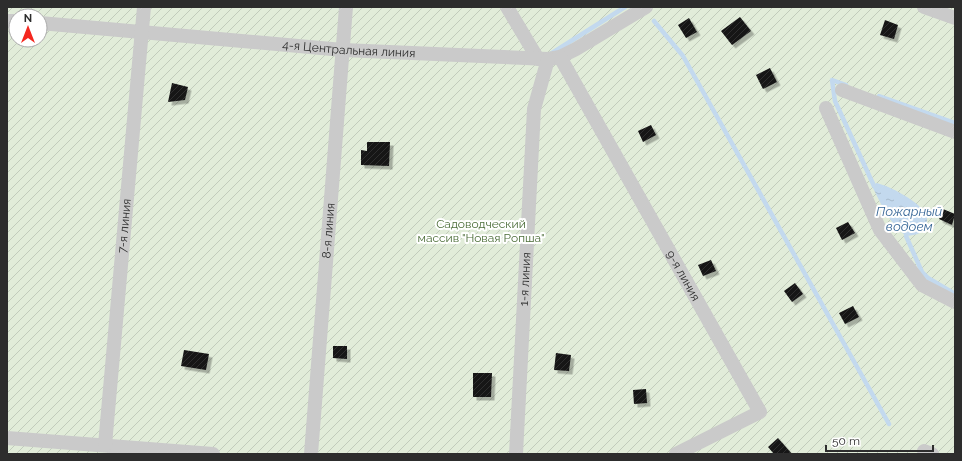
<svg xmlns="http://www.w3.org/2000/svg" width="962" height="461" viewBox="0 0 962 461" font-family="Raleway,sans-serif">
	<style>
		.garden { fill: url(#garden-furrows); fill-rule: evenodd }
		.water { fill: url(#water-ripples) }
		.lines { fill: none; stroke-linecap: round; stroke-linejoin: round }
		.stream { stroke: #c3d9ee; stroke-width: 4.5 }
		.building { fill: url(#building-hatch); filter: url(#shadow) }
		.minor { stroke: #cacaca; stroke-width: 14 }
		.labels { text-anchor: middle; dominant-baseline: central; stroke-width: 4; stroke-linejoin: round; paint-order: stroke }
		.street-label { font-size: 12px; fill: #2d2d2d; stroke: #fff }
		.park-label { font-size: 12px; fill: #4a6c37; stroke: #fff }
		.water-label { font-size: 13px; font-style: italic; fill: #356596; stroke: #fff }
	</style>
	<defs>
		<pattern id="garden-furrows" width="10" height="10" patternUnits="userSpaceOnUse"><rect width="10" height="10" fill="#e1ecd9"/><path d="M-1 1l2-2M0 10L10 0M9 11l2-2" fill="none" stroke="#c1cbbb"/></pattern>
		<pattern id="water-ripples" width="26" height="14" patternUnits="userSpaceOnUse"><rect width="26" height="14" fill="#c3d9ee"/><path d="M2 4q2-2 4 0t4 0M15 11q2-2 4 0t4 0" fill="none" stroke="#a8bbcc"/></pattern>
		<pattern id="building-hatch" width="6" height="6" patternUnits="userSpaceOnUse"><rect width="6" height="6" fill="#141414"/><path d="M-1 1l2-2M0 6l6-6M5 7l2-2" fill="none" stroke="#2e2e2e"/></pattern>
		<filter id="shadow"><feDropShadow dx="3.5" dy="3.5" stdDeviation="0" flood-color="#0004"/></filter>
	</defs>
	<rect width="100%" height="100%" fill="#fff"/>
	<path class="garden" d="M7,7H955V454H7ZM16,16H40V40H16Z"/>
	<path class="water" d="M876,183C888,185 921,202 926,215C928,219 927,223 925,227C921,235 914,235 906,236C890,224 882,206 873,188Z"/>
	<g class="lines">
		<path class="stream" d="M654,21L683,56L889,424
			M552,53L625,7
			M846,85L832,80L835,101L874,186
			M879,96L955,123
			M906,236L922,272L928,278L955,294"/>
	</g>
	<path class="building" d="M740,17L751,31L732,45L721,31Z
		M689,18L697,32L686,38L678,25Z
		M885,20L898,25L894,39L880,35Z
		M770,68L777,82L763,89L756,75Z
		M172,83L188,87L185,100L168,102Z
		M651,125L656,135L643,142L638,131Z
		M367,142H390L389,166L361,165V150L367,151Z
		M943,209L955,214L952,225L939,219Z
		M848,222L855,233L842,240L836,228Z
		M711,260L716,271L703,276L698,265Z
		M795,283L803,294L792,302L784,291Z
		M853,306L859,317L845,324L839,313Z
		M333,346H347V359L333,358Z
		M184,350L209,354L206,370L181,366Z
		M556,353L571,355L569,371L554,370Z
		M473,373H492L491,397H473Z
		M646,389L647,403L634,404L633,390Z
		M778,438L792,454H774L768,447Z"/>
	<g class="lines">
		<g class="minor">
			<path d="M507,7L538,59"/>
			<path d="M924,7L955,18"/>
			<path d="M7,21H16"/>
			<path id="s1" d="M40,23L343,50L548,59L560,57L576,49L646,7"/>
			<path id="s2" d="M560,57L760,412L676,454"/>
			<path d="M842,90L955,132"/>
			<path d="M826,108L880,230L922,285L955,302"/>
			<path d="M7,438L213,454"/>
			<path id="s3" d="M105,445L144,7"/>
			<path d="M924,451L932,454"/>
			<path id="s4" d="M311,454L346,7"/>
			<path id="s5" d="M516,454L534,109L548,59"/>
		</g>
	</g>
	<g class="labels">
		<g class="street-label">
			<text stroke="none"><textPath href="#s1" startOffset="310">4-я Центральная линия</textPath></text>
			<text stroke="none"><textPath href="#s3" startOffset="220">7-я линия</textPath></text>
			<text stroke="none"><textPath href="#s4" startOffset="224">8-я линия</textPath></text>
			<text stroke="none"><textPath href="#s2" startOffset="251">9-я линия</textPath></text>
			<text stroke="none"><textPath href="#s5" startOffset="175">1-я линия</textPath></text>
		</g>
		<g class="park-label">
			<text x="481" y="224">Садоводческий<tspan x="481" dy="14">массив "Новая Ропша"</tspan></text>
		</g>
		<g class="water-label">
			<text x="909" y="211">Пожарный<tspan x="909" dy="15">водоем</tspan></text>
		</g>
	</g>
	<rect width="962" height="461" fill="none" stroke="#2d2d2d" stroke-width="16"/>
	<g transform="translate(28 28)"><circle r="19" fill="#ffffff" stroke="#ababab"/>
	<path d="M0-3L7 15L0 10L-7 15Z" fill="#f4271f"/>
	<text y="-6" font-size="11" font-weight="bold" text-anchor="middle" fill="#2d2d2d">N</text>
	</g>
	<path d="M826 445v6h107v-6" fill="none" stroke="#2d2d2d" stroke-width="2"/>
	<text x="832" y="445" font-size="12" fill="#2d2d2d" stroke="#ffffff" stroke-width="3" paint-order="stroke">50 m</text>
</svg>
